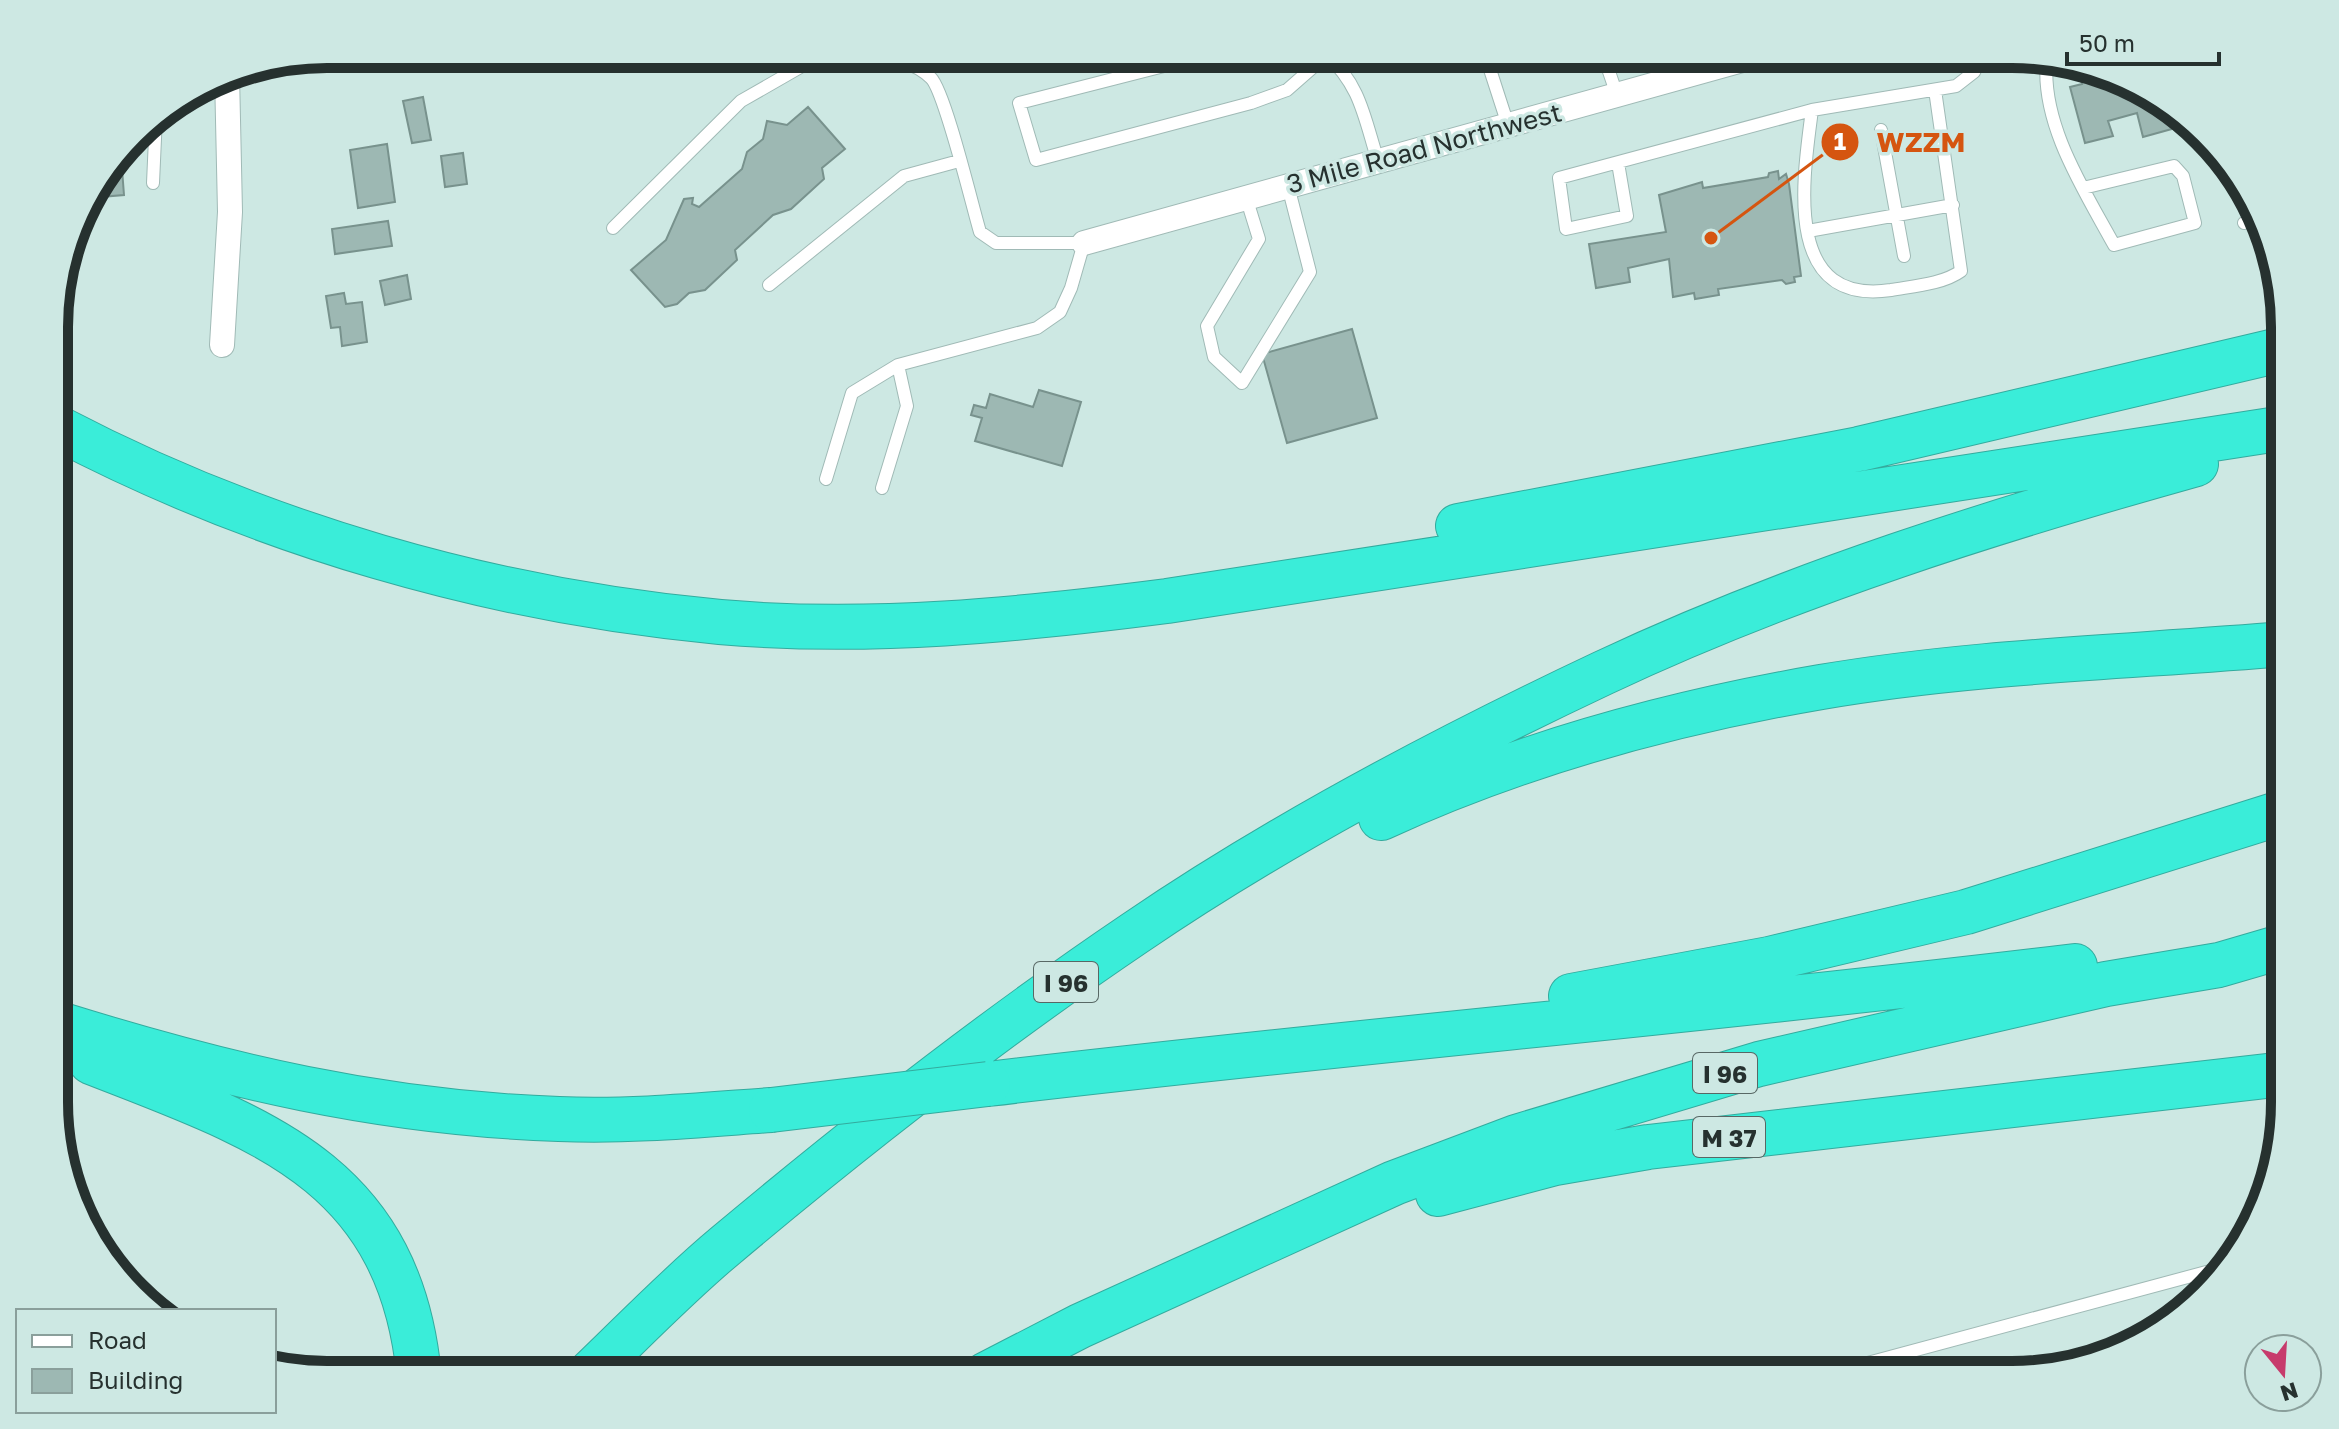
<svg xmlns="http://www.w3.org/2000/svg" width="2339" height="1429" viewBox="0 0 2339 1429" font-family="'Golos Text',sans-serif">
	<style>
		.building { fill: #9db8b3; stroke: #78928d; stroke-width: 2 }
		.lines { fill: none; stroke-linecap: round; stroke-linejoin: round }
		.lane-casing { stroke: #a0bab6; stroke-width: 14 }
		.street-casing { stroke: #a0bab6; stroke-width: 26 }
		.highway-casing { stroke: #33ab9e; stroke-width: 46 }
		.lane { stroke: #fff; stroke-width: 12 }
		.street { stroke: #fff; stroke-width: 24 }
		.highway { stroke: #3aedd9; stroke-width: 44 }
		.highway-bridge-casing { stroke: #33ab9e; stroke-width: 46; stroke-linecap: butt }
		.highway-bridge { stroke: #3aedd9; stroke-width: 44 }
		.labels { text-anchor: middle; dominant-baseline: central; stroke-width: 7; stroke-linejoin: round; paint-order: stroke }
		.shield { fill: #cde8e3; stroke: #586865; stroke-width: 2 }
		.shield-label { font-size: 24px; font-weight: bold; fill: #26312f }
		.street-label { font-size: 26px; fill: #26312f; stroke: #cde8e3 }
		.rim { fill: none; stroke: #26312f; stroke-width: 10 }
		.leader { fill: none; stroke: #d55510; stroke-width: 3 }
		.callout-dot { fill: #d55510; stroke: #cde8e3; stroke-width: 3 }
		.mark-label { font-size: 24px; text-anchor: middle; font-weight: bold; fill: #fff }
		.callout-label { font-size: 28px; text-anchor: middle; font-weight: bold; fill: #d55510; stroke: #cde8e3; stroke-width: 7; stroke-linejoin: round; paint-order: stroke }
	</style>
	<rect width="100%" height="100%" fill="#cde8e3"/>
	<path class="building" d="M327,54H356L357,60L290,64Z
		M2096,69L2163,100L2174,111L2179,127L2143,137L2137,113L2108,121L2113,136L2085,143L2070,87L2082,84L2079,74Z
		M423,97L431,140L412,143L403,101Z
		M808,107L845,149L822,168L824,179L791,209L773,215L735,250L737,260L705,290L689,293L677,304L665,307L631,270L666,240L684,199L693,198L692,204L699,207L742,169L747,152L763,139L767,121L787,125Z
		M387,144L395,202L358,208L350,150Z
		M463,153L467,184L445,187L441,156Z
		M121,156L124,195L88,198Z
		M1778,171L1779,179L1786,174L1789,184L1801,276L1794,277L1795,282L1786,284L1782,280L1718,289L1719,295L1695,299L1694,293L1673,297L1669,259L1628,268L1630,282L1596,288L1589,244L1666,232L1659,195L1702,182L1703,188L1768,177L1769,173Z
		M388,221L392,246L335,254L332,229Z
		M407,275L411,299L385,305L380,281Z
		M344,293L346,304L362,302L367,342L342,346L340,327L331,328L326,296Z
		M1352,329L1377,418L1287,443L1262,354Z
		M1039,390L1081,402L1062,466L975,441L982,418L971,415L974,405L986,408L990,394L1033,407Z"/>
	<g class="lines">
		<defs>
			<path id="lane" d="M1211,54L1019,103L1036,160L1251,103L1287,90L1328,54
				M1326,54C1361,86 1364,117 1378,161
				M1485,54L1508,125
				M1603,54L1617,95
				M2047,59C2040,123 2084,190 2114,245L2195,223L2183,176L2174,166L2083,188
				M1812,110C1803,179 1782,306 1891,290C1914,286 1943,284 1961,271L1935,90
				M1881,130L1904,256
				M1618,163L1627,216L1566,229L1559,178L1812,110L1956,86L1974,72L1983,54
				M153,183L156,116
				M1246,197L1259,239L1207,326L1214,357L1242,383L1310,272L1288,186
				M2244,223L2257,220
				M613,228L741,101L823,54H848
				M1808,231L1953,205
				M769,285L904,176L959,161
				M826,479L852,393L898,365L1037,328L1060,312L1071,288L1084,243H996L980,232C972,205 945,92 931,78C913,60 887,58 863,54
				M882,488L907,406L898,365
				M1823,1375L2225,1267"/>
			<path id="street" d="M1084,243L1764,54
				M222,345L230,212L227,74"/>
			<path id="highway" d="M56,427C260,534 491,601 720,622C870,635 1019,620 1167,601L2284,428
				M1458,526L1859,449L2284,349
				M1381,818C1520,754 1670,713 1821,687C1973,661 2130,657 2284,644
				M1571,996L1769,959L1966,912L2284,812
				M56,1023C226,1076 381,1113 559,1119C630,1122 701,1115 771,1110
				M91,1062C257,1127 399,1170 419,1375
				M988,1084C1350,1041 1713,1010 2075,966
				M1438,1194L1555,1163L1648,1147L2284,1074
				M588,1375C633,1332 677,1286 725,1246C856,1136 993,1029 1135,933C1277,836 1448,746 1603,673C1792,584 1996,520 2196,464
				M985,1375L1080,1326L1394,1183L1516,1137L1759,1064L2106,984L2219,965L2284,946"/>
		</defs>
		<use href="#lane" class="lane-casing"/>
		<use href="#street" class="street-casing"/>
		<use href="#highway" class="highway-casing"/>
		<use href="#lane" class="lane"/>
		<use href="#street" class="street"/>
		<use href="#highway" class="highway"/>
		<defs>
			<path id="highway-bridge" d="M771,1110L988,1084"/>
		</defs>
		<use href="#highway-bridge" class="highway-bridge-casing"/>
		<use href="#highway-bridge" class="highway-bridge"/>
	</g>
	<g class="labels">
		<g class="shield">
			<rect x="1034" y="962" width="64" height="40" rx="6"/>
			<rect x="1693" y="1053" width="64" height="40" rx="6"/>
			<rect x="1693" y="1117" width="72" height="40" rx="6"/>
		</g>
		<g class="shield-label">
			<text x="1066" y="982">I 96</text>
			<text x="1725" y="1073">I 96</text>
			<text x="1729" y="1137">M 37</text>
		</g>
		<g class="street-label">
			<text transform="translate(1424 148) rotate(-15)">3 Mile Road Northwest</text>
		</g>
	</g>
	<path d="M0 0H2339V1429H0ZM327 68H2012A259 259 0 0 1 2271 327V1102A259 259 0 0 1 2012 1361H327A259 259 0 0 1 68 1102V327A259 259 0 0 1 327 68Z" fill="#cde8e3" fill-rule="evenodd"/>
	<path class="rim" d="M327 68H2012A259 259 0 0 1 2271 327V1102A259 259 0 0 1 2012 1361H327A259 259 0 0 1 68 1102V327A259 259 0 0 1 327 68Z"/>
	<path class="leader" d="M1711 238L1840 142"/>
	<g class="callout-dot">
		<circle cx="1711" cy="238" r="8"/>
		<circle cx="1840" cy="142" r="20"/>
	</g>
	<g class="mark-label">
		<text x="1840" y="150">1</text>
	</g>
	<g class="callout-label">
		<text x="1921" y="152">WZZM</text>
	</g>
	<rect x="16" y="1309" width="260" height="104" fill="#cde8e3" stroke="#8a9f9b" stroke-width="2"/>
	<rect x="32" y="1335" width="40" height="12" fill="#ffffff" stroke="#8a9f9b" stroke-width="2"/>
	<text x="88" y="1349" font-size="24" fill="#26312f">Road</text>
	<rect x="32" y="1369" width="40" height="24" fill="#9db8b3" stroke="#8a9f9b" stroke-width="2"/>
	<text x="88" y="1389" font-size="24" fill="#26312f">Building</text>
	<g transform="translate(2283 1373) rotate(162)"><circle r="38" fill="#cde8e3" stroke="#8a9f9b" stroke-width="2"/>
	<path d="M0-6L14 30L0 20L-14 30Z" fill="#c73b6c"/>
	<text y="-12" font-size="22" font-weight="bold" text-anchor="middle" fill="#26312f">N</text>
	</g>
	<path d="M2067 52v12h152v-12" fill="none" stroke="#26312f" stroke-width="4"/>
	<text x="2079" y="52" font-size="24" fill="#26312f" stroke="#cde8e3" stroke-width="6" paint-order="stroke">50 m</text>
</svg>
